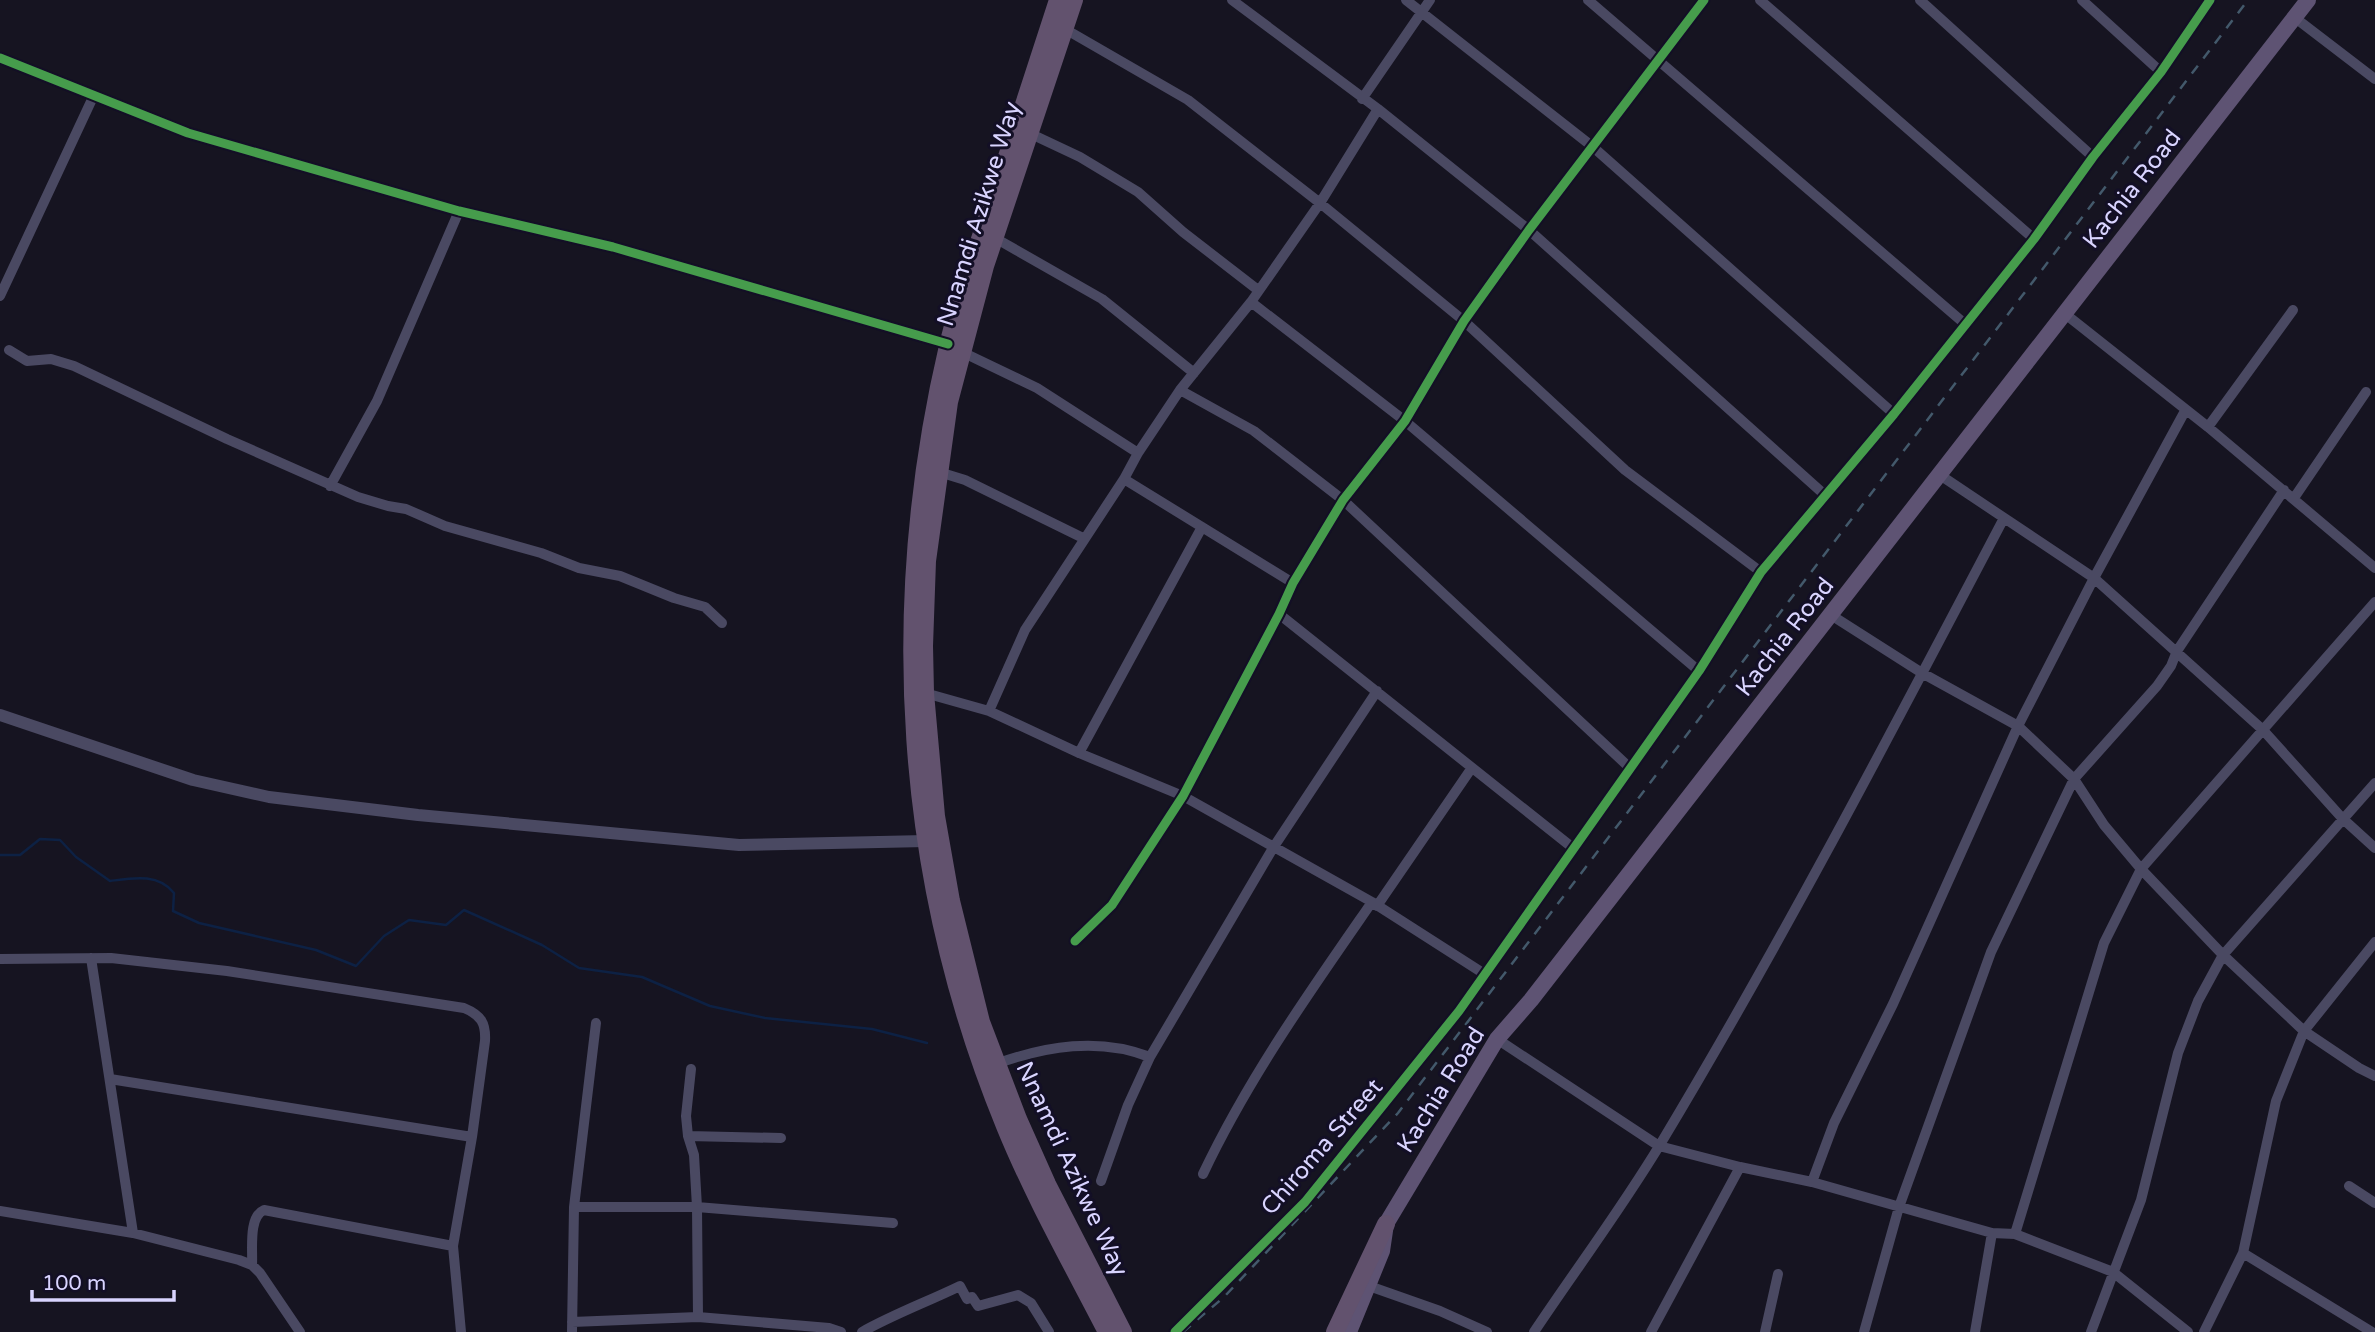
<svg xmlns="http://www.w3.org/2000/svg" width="2375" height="1332" viewBox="0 0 2375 1332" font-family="'Varela Round',sans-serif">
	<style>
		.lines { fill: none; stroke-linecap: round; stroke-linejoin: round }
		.stream { stroke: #0d2144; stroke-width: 2.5 }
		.minor { stroke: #4a4962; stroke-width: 10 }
		.tertiary { stroke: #4a4962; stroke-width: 12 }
		.primary { stroke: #5e5373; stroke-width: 16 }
		.trunk { stroke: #62526e; stroke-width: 18 }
		.rail { stroke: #43596b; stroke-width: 2.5; stroke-dasharray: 10 9; stroke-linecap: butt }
		.cycleway-casing { stroke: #130f26; stroke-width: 13 }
		.cycleway { stroke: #469c4c; stroke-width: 9 }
		.labels { text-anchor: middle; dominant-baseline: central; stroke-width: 6; stroke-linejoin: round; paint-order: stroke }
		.street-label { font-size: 24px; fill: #d9d4ff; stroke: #130f26 }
	</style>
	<rect width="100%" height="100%" fill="#161421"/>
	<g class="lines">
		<path class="stream" d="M0,855H20L40,839L60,840L76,857L110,881C133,878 158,873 174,893L173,911L199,923L316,950L356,966L384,936L409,920L446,925L464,910L542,945L579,968L642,977L710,1006L765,1018L872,1029L927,1043"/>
		<path class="minor" d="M1232,0L1378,109L1529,230L1826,496
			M1406,0L1593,147L1894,414
			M1588,0L1965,324
			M1760,0L2034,239
			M1920,0L2093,157
			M2082,0L2161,72
			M2294,17L2375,79
			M1065,29L1188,100L1320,203L1464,321L1625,470L1761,572
			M0,58L188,133L459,211L613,247L948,344
			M1362,99L1430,0
			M1029,133L1080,157L1138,192L1183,232L1258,290
			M995,238L1102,299L1194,373
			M0,296L94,95
			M1251,302L1405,421L1699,671
			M2064,313L2208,427L2375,568
			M9,350L27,361L51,359L74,366L227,439L358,497L388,506L406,509L445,526L541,553L579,568L620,576L674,598L705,607L722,623
			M962,352L1037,388L1138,453
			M1180,390L1254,431L1343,500L1630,768
			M2208,427L2293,310
			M939,472L965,480L1083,538
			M1940,475L2094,578L2263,730L2342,818L2375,848
			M1124,479L1293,583
			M330,486L377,401L459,211
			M2294,498L2366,392
			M1279,614L1573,848
			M1831,615L1922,673L2018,726L2074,779L2104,825L2141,869L2223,955L2304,1031L2359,1068L2375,1076
			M925,693L989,711L1079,753L1183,796L1372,902L1486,975
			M989,711L1025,630L1124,479L1138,453L1180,390L1251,302L1320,203L1378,109
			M1079,753L1202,527
			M1377,906L1471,769
			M1075,941L1112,905L1183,796L1279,614L1293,583L1343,500L1405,421L1464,321L1529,230L1704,0
			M91,958L133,1233
			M0,959L111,958L227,971L464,1008C481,1015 486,1023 485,1041L472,1137L453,1246L461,1332
			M1497,1039L1659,1146L1740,1167L1812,1182L1992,1233L2015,1234L2113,1272L2188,1332
			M996,1064C1046,1046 1099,1037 1150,1057
			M691,1069L686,1116L688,1136L694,1155L697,1207L698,1317
			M110,1079L472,1137
			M688,1136L781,1138
			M1203,1174C1249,1077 1311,990 1372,902
			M1101,1181L1128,1105L1150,1057L1273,848L1377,691
			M1812,1182L1834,1123L1893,1004L2018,726L2094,578L2185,411
			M2349,1186L2375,1203
			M574,1207H697L893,1223
			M0,1211L133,1233L239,1260L252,1265L260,1273L300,1332
			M2015,1234L2104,943L2141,869L2375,602
			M2243,1253L2372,1332
			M252,1265C253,1250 248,1217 264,1210L453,1246
			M1369,1286L1440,1311L1487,1332
			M572,1322L698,1317L829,1328L841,1332
			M572,1332L574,1207L596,1023
			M862,1332C894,1314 927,1302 960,1286L967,1299L972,1297L978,1306L1018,1295L1031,1303L1049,1332
			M1175,1332L1305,1202L1459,1011L1699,671L1761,572L1894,414L2034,239L2093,157L2161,72L2210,0
			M1534,1332C1576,1269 1622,1208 1661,1143C1783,940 1893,729 2004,518
			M1651,1332L1740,1167
			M1765,1332L1778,1274
			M1864,1332L1899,1207L1991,952L2074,779L2157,686L2171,666L2177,651L2284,490
			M1975,1332L1992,1233
			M2091,1332L2141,1200L2178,1053L2198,1001L2223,955L2375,783
			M2204,1332L2243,1253L2276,1101L2304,1031L2375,942"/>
		<path class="tertiary" d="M0,715L193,780L269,797L418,815L739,845L926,841"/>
		<path class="primary" d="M1349,1332L1382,1251L1386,1224L1497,1039L1531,1000L2308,0"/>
		<path class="trunk" d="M1058,0C1036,69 1013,137 991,206C976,252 959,298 948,346C887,606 903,878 1005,1126C1034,1197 1072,1264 1107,1332
			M1074,0L985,266L949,402L927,561L924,646L925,693L936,816L951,901L981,1022L1018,1119L1047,1184L1123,1332
			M1335,1332L1386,1224"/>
		<path class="rail" d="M1183,1332L1224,1297L1398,1113L2248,0"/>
		<defs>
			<path id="cycleway" d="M0,58L188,133L459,211L613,247L948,344
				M1075,941L1112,905L1183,796L1279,614L1293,583L1343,500L1405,421L1464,321L1529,230L1704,0
				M1175,1332L1305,1202L1459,1011L1699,671L1761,572L1894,414L2034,239L2093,157L2161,72L2210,0"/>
		</defs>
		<use href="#cycleway" class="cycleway-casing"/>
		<use href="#cycleway" class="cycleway"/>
	</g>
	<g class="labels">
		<g class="street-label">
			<text transform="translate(2132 189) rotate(-52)">Kachia Road</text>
			<text transform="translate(979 214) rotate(-73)">Nnamdi Azikwe Way</text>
			<text transform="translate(1785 637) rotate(-52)">Kachia Road</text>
			<text transform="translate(1441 1090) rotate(-58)">Kachia Road</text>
			<text transform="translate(1322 1147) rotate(-49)">Chiroma Street</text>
			<text transform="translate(1072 1169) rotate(65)">Nnamdi Azikwe Way</text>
		</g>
	</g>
	<path d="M32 1290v10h142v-10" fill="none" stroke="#d9d4ff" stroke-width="3.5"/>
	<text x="42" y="1290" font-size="21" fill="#d9d4ff" stroke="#130f26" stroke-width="5" paint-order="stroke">100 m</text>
</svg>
